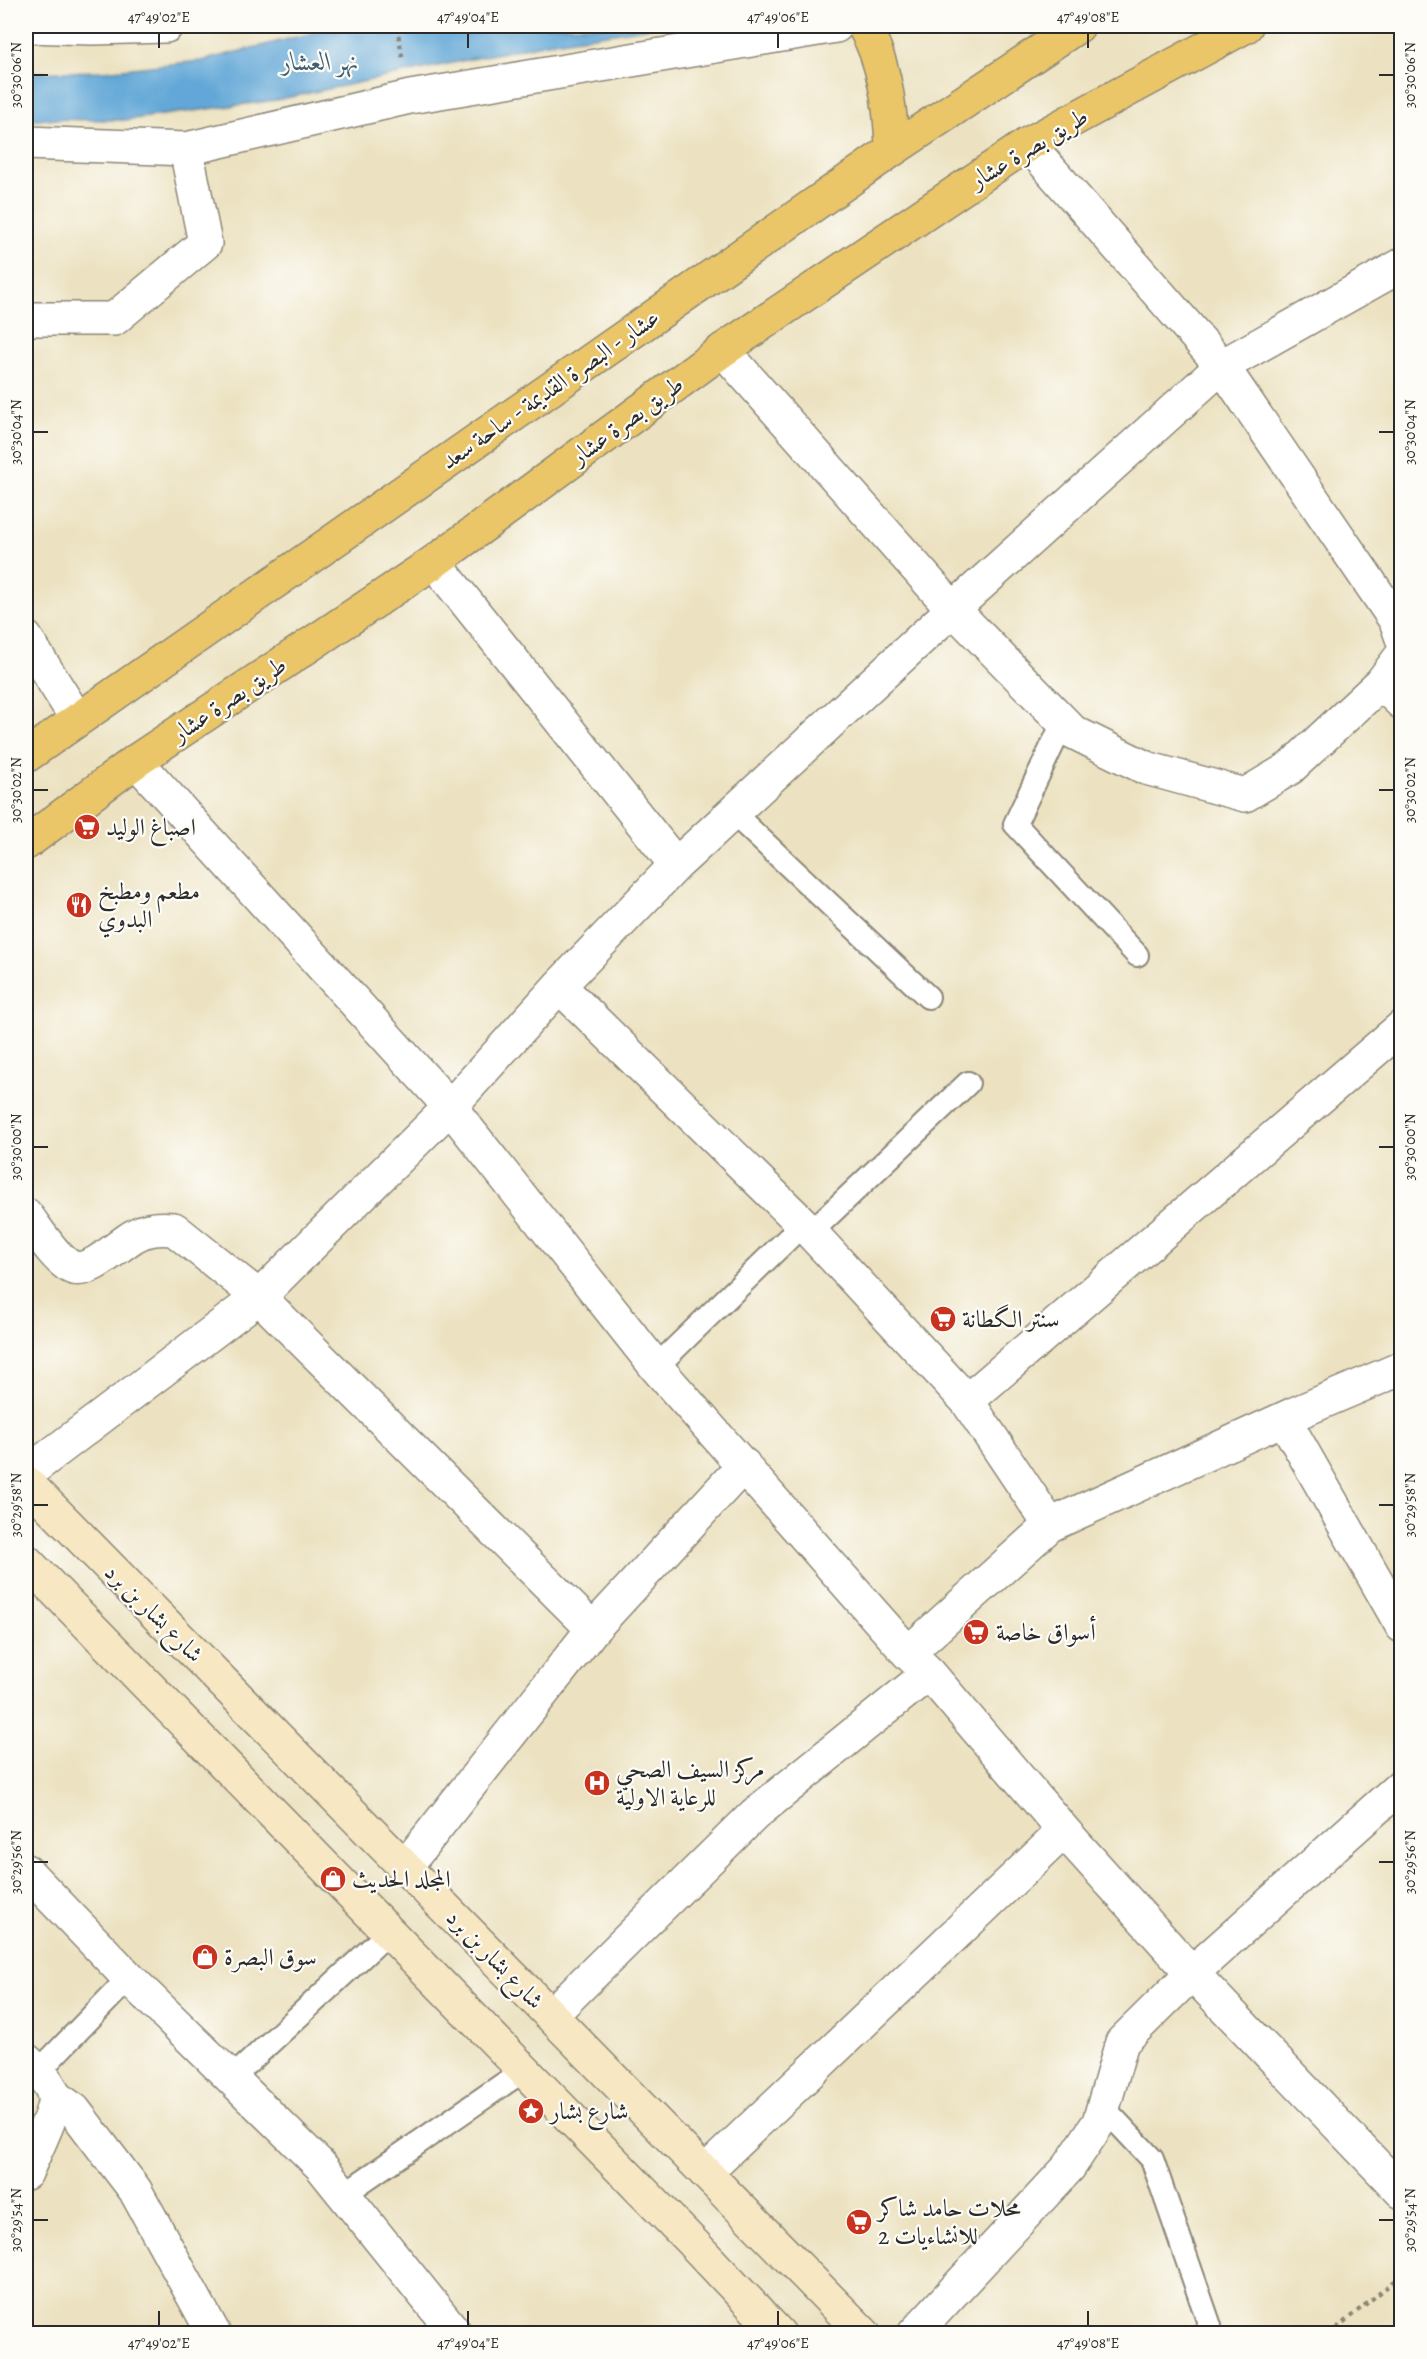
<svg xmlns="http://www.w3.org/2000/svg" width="1427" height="2359" viewBox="0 0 1427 2359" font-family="Alegreya,Amiri,serif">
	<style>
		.water { fill: #62a7d7; stroke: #466981; stroke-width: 1.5 }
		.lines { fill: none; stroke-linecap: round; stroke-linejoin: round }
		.service-casing { stroke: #8c8676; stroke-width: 26 }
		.pedestrian-casing { stroke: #8c8676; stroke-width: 36 }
		.minor-casing { stroke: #8c8676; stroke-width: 36 }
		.tertiary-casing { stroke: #8c8676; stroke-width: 36 }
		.secondary-casing { stroke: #8c8676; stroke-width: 36 }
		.primary-casing { stroke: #8c8676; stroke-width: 36 }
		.path { stroke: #8c8676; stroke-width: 4; stroke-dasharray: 4.5 4.5; stroke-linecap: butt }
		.service { stroke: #fff; stroke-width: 22 }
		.pedestrian { stroke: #fff; stroke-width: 33 }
		.minor { stroke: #fff; stroke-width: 33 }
		.tertiary { stroke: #fff; stroke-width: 33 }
		.secondary { stroke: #f7e8c3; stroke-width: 33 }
		.primary { stroke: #eac669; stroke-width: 33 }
		.ticks { fill: none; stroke: #2b2b2b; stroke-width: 2 }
		.labels { text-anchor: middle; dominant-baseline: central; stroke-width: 4.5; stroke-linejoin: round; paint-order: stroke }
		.street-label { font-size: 24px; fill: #2b2b2b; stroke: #fdfcf7 }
		.poi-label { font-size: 24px; fill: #2b2b2b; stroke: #fdfcf7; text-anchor: start }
		.water-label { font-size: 26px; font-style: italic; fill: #415d70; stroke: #fdfcf7 }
		.neatline { fill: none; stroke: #2b2b2b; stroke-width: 2 }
		.ticks-label { font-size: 15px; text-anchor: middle; fill: #2b2b2b }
	</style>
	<rect width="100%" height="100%" fill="#fdfcf7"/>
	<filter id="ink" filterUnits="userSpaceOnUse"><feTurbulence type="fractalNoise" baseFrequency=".0167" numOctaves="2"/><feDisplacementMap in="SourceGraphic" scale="12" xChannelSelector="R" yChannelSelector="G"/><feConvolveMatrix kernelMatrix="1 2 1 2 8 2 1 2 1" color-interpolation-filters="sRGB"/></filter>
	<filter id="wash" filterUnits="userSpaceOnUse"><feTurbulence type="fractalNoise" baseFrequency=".008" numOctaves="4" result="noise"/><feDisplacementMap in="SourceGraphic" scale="24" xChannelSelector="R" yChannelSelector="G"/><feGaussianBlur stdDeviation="1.35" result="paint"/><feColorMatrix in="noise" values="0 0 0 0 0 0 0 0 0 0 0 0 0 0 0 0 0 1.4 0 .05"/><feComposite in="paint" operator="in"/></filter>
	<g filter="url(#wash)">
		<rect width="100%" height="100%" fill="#ece2c1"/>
		<path class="water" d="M357,26H660L547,43L276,100L125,120L26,119V73L103,71L201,61L316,32Z"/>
	</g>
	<g filter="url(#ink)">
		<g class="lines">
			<defs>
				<path id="service" d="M1063,723L1015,824L1137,955
					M733,813L928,997
					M811,1232L968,1083
					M656,1367L803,1224
					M38,2072L129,1978
					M232,2078L389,1932
					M1103,2107L1152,2159L1210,2326L1203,2334
					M344,2194L524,2070"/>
				<path id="pedestrian" d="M54,2096L74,2110L135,2190L214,2334"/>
				<path id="minor" d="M26,26L92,28L166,26
					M1028,144L1222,366L1396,621L1402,638
					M26,319H114L205,243L186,149
					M723,350L953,609L1073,732L1146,768L1245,795L1290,768L1381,683L1402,655
					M434,562L676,865
					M26,638L77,719
					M1381,683L1402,703
					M136,761L450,1107L656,1367L908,1653L929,1673L1064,1831L1192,1973L1402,2192
					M559,986L803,1224L967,1401L1050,1525
					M26,1215C37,1229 55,1259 71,1267C89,1276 119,1244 134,1236C147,1228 160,1228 174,1229L259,1297L593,1629
					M967,1401L1402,1027
					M1284,1419L1402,1626
					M26,1474L259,1297L450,1107L559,986L676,865L953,609L1222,366L1402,265
					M908,1653L1050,1525L1294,1414L1402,1368
					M405,1867L593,1629L744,1465
					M26,1871L129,1978L320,2165L456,2334
					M551,2015L755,1814L929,1673
					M26,2060C35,2068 52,2083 54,2097C56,2112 32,2157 26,2173
					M705,2172L1064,1831
					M914,2334L1069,2167L1099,2122L1122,2042L1192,1973L1402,1785"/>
				<path id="tertiary" d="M26,143L186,149L410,97L836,26"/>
				<path id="secondary" d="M26,1482L864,2334
					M26,1561L691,2241L779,2334"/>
				<path id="primary" d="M864,26C885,63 891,107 892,150
					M26,756L892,150L1078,26
					M26,843L136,761L434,562L723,350L1028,144L1246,26"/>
			</defs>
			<use href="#service" class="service-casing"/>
			<use href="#pedestrian" class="pedestrian-casing"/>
			<use href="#minor" class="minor-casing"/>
			<use href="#tertiary" class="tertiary-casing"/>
			<use href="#secondary" class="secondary-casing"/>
			<use href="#primary" class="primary-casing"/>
			<path class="path" d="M397,26L403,61
				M1329,2334L1402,2275"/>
			<use href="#service" class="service"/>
			<use href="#pedestrian" class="pedestrian"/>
			<use href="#minor" class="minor"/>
			<use href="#tertiary" class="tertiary"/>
			<use href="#secondary" class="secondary"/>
			<use href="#primary" class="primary"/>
		</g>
	</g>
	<path class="ticks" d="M159,33V48M468,33V48M778,33V48M1088,33V48M33,75H48M1379,75H1394M33,432H48M1379,432H1394M33,790H48M1379,790H1394M33,1147H48M1379,1147H1394M33,1505H48M1379,1505H1394M33,1862H48M1379,1862H1394M33,2220H48M1379,2220H1394M159,2311V2326M468,2311V2326M778,2311V2326M1088,2311V2326"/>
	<defs>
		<symbol id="supermarket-disc" viewBox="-11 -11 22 22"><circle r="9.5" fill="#c8321e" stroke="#fdfcf7"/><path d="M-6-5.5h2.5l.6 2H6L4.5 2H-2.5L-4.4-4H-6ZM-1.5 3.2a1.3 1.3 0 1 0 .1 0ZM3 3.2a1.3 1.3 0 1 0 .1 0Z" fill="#fff"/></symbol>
		<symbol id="restaurant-disc" viewBox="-11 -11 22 22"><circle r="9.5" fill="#c8321e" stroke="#fdfcf7"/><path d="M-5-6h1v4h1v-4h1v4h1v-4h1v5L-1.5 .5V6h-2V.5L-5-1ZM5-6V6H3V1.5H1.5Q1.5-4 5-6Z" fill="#fff"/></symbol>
		<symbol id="hospital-disc" viewBox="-11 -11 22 22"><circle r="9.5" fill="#c8321e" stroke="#fdfcf7"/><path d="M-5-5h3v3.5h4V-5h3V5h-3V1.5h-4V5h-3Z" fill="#fff"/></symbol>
		<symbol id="shop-disc" viewBox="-11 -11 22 22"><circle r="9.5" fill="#c8321e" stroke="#fdfcf7"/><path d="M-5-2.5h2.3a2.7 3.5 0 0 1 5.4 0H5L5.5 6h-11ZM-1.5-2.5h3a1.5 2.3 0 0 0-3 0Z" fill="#fff"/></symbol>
		<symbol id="sight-disc" viewBox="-11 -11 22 22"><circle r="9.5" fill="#c8321e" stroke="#fdfcf7"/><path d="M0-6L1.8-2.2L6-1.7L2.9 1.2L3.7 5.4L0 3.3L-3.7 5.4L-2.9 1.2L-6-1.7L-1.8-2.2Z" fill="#fff"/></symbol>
	</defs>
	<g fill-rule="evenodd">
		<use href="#supermarket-disc" x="72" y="812" width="30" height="30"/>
		<use href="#restaurant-disc" x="64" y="890" width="30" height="30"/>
		<use href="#supermarket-disc" x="928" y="1304" width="30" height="30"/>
		<use href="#supermarket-disc" x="961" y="1617" width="30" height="30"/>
		<use href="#hospital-disc" x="582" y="1768" width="30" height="30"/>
		<use href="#shop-disc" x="318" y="1864" width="30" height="30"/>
		<use href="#shop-disc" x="190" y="1942" width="30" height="30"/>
		<use href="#sight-disc" x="516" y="2096" width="30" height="30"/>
		<use href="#supermarket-disc" x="844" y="2207" width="30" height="30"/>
	</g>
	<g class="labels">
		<g class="street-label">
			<text transform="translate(1029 148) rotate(-31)">طريق بصرة عشار</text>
			<text transform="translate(550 389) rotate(-35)">عشار - البصرة القديمة - ساحة سعد</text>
			<text transform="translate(627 420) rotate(-36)">طريق بصرة عشار</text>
			<text transform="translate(229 699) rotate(-34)">طريق بصرة عشار</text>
			<text transform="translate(154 1613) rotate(45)">شارع بشار بن برد</text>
			<text transform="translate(495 1959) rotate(46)">شارع بشار بن برد</text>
		</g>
		<g class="poi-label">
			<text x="106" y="827">اصباغ الوليد</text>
			<text x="98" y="891">مطعم ومطبخ<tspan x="98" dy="28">البدوي</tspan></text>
			<text x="962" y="1319">سنتر الگطانة</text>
			<text x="996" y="1632">أسواق خاصة</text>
			<text x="616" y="1769">مركز السيف الصحي<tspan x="616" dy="28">للرعاية الاولية</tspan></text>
			<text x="352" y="1879">المجلد الحديث</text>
			<text x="224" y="1957">سوق البصرة</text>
			<text x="550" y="2111">شارع بشار</text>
			<text x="878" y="2208">محلات حامد شاكر<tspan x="878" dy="28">للانشاءيات 2</tspan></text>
		</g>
		<g class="water-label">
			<text x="320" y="61">نهر العشار</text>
		</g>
	</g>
	<rect width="1427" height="2359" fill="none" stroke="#fdfcf7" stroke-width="66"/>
	<rect x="33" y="33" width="1361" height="2293" class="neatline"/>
	<g class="ticks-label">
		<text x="159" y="22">47°49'02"E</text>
		<text x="468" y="22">47°49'04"E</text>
		<text x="778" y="22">47°49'06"E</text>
		<text x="1088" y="22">47°49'08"E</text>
		<text transform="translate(16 75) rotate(-90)" y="5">30°30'06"N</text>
		<text transform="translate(1410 75) rotate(-90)" y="5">30°30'06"N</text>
		<text transform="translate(16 432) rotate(-90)" y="5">30°30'04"N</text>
		<text transform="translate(1410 432) rotate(-90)" y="5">30°30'04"N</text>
		<text transform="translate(16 790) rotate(-90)" y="5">30°30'02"N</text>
		<text transform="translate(1410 790) rotate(-90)" y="5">30°30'02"N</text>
		<text transform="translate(16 1147) rotate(-90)" y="5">30°30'00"N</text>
		<text transform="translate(1410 1147) rotate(-90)" y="5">30°30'00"N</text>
		<text transform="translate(16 1505) rotate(-90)" y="5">30°29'58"N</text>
		<text transform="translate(1410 1505) rotate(-90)" y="5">30°29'58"N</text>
		<text transform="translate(16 1862) rotate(-90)" y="5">30°29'56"N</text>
		<text transform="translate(1410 1862) rotate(-90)" y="5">30°29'56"N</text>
		<text transform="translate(16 2220) rotate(-90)" y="5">30°29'54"N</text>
		<text transform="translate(1410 2220) rotate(-90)" y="5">30°29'54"N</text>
		<text x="159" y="2348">47°49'02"E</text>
		<text x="468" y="2348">47°49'04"E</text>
		<text x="778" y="2348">47°49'06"E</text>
		<text x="1088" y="2348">47°49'08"E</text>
	</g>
</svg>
